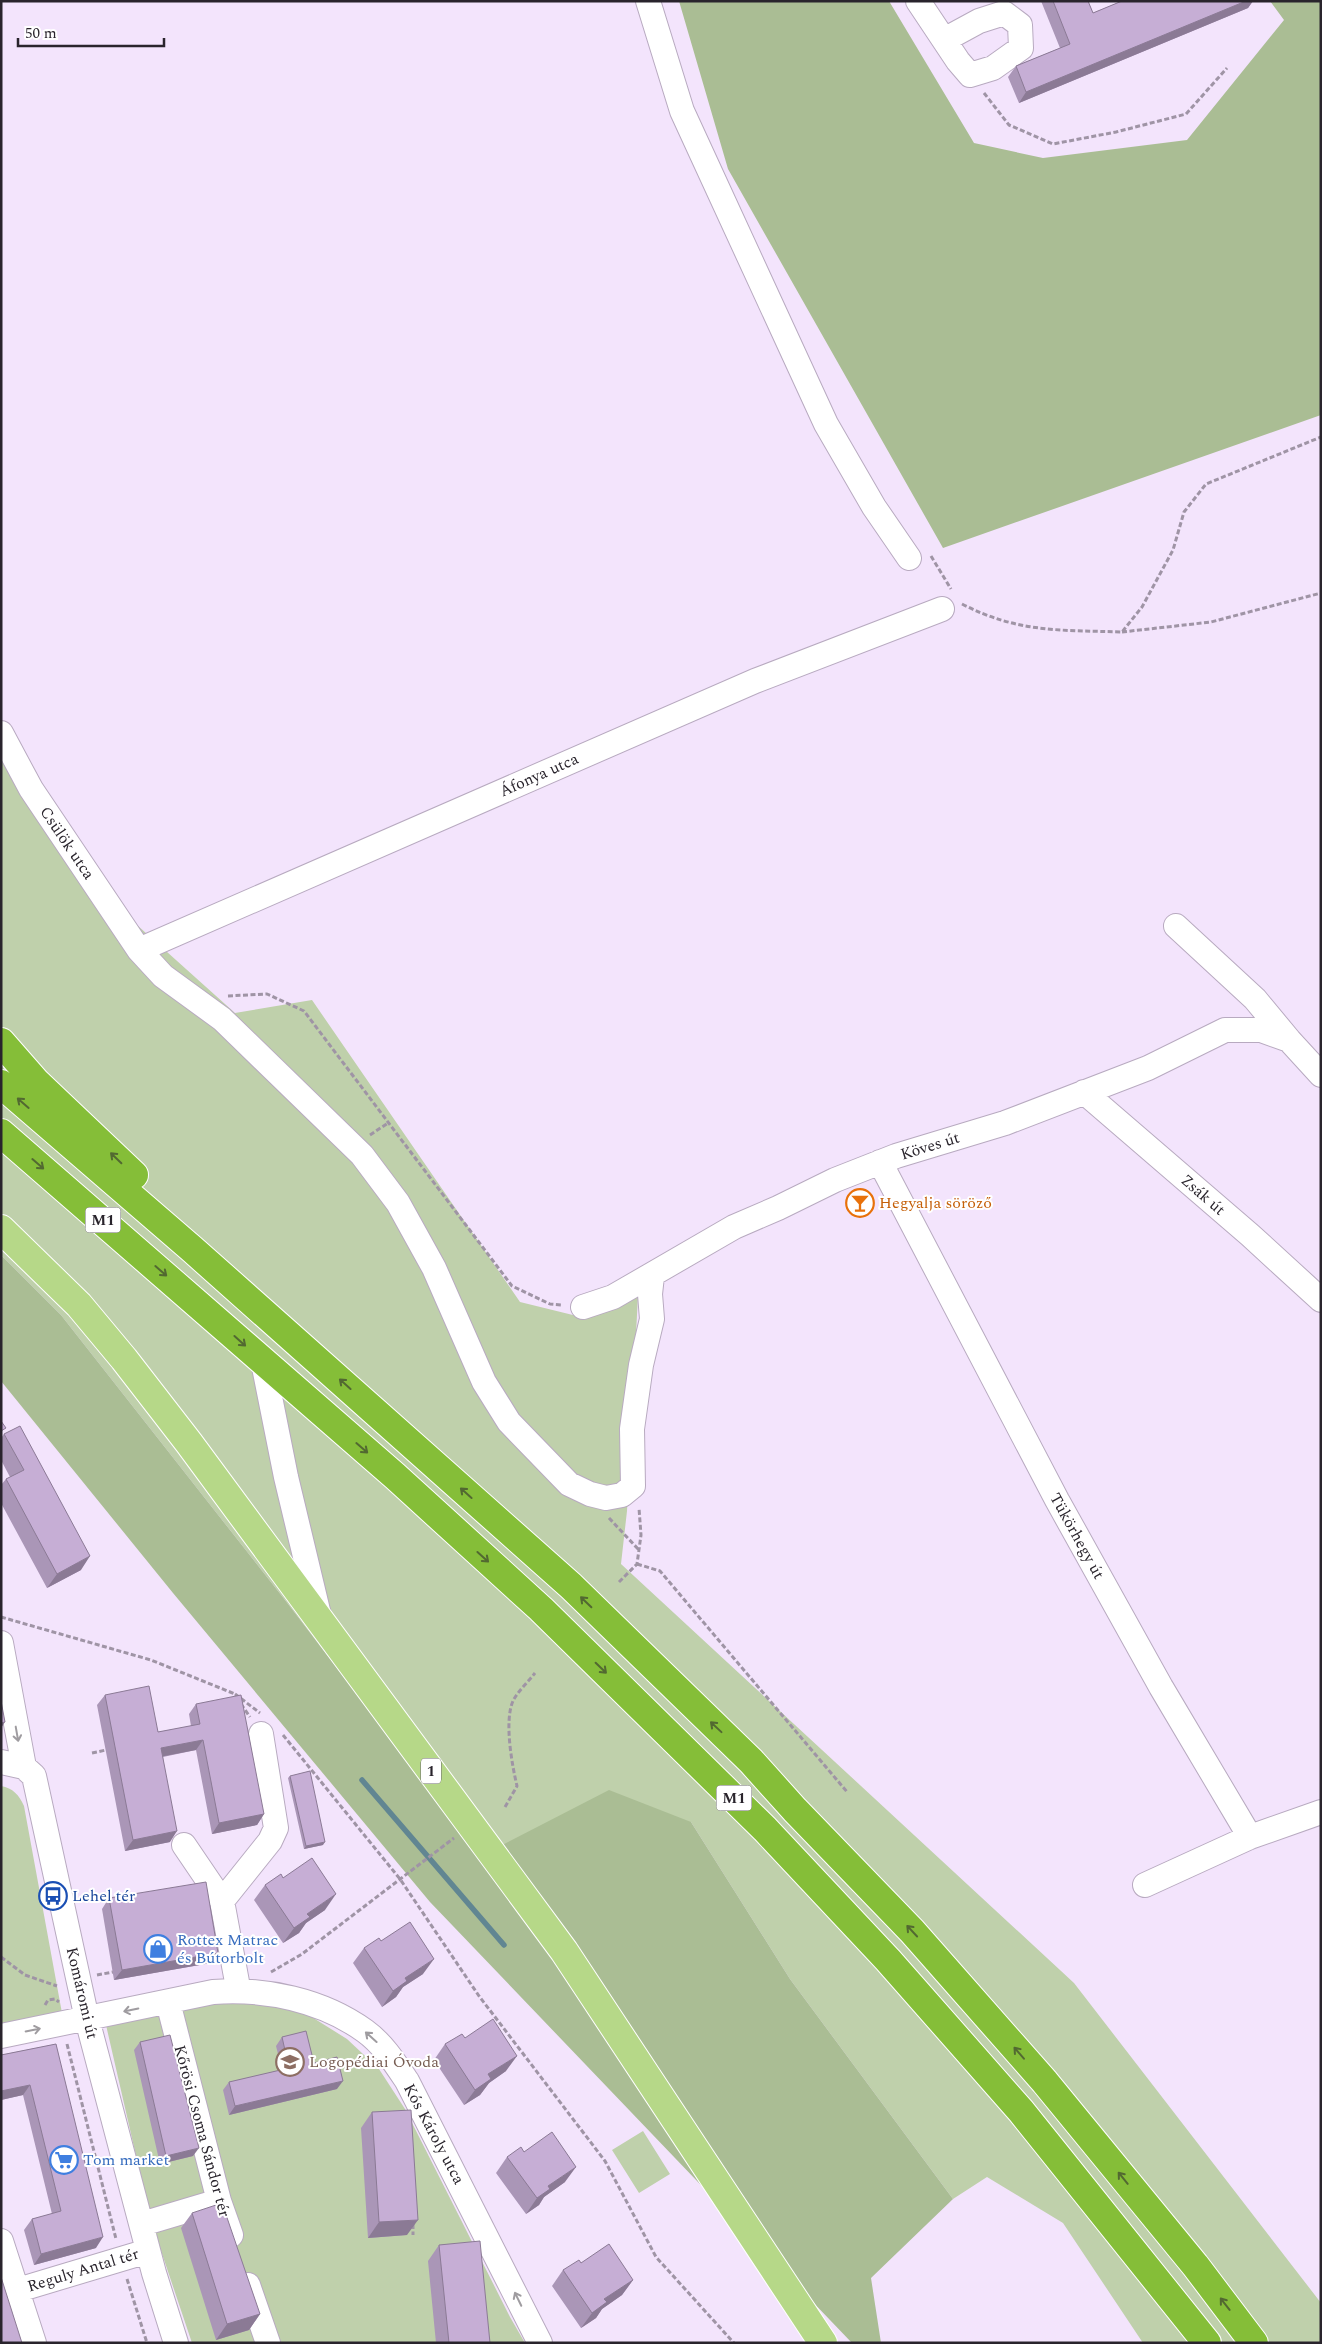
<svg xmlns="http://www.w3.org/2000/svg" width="1322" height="2344" viewBox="0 0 1322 2344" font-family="Spectral,serif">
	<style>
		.green { fill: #bfd0ab }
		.forest { fill: #aabd94 }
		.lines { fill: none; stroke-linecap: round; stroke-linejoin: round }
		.stream { stroke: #618692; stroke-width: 5.5 }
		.minor-casing { stroke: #b8aac0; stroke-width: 26 }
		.major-casing { stroke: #fff; stroke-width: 30 }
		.highway-casing { stroke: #fff; stroke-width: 30 }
		.path { stroke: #9f94a5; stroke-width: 3; stroke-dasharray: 5 2.5; stroke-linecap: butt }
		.minor { stroke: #fff; stroke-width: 24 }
		.major { stroke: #b6d888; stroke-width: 28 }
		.highway { stroke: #85be38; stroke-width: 28 }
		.wall { fill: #aa96b7 }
		.shaded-wall { fill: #8b7a95 }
		.building { fill: #c6aed5; stroke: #8b7a95 }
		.oneway { stroke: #526931 }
		.oneway2 { stroke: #9f9ca0 }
		.labels { text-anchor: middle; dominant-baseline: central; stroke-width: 4; stroke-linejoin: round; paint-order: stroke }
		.shield { fill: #fff; stroke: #69666b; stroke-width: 1 }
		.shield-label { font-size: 15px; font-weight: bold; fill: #29242c }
		.street-label { font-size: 16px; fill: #29242c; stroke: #fff }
		.food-label { font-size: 16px; fill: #c56008; stroke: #fff; text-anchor: start }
		.transit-label { font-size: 16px; fill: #164399; stroke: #fff; text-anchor: start }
		.shop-label { font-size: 16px; fill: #366cbe; stroke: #fff; text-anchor: start }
		.education-label { font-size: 16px; fill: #785e54; stroke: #fff; text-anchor: start }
	</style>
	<rect width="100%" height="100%" fill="#f3e4fc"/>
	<path class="green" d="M1,737L137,925L235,1013L312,1000L520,1302L581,1317L638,1295L627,1511L621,1564L1074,1983L1321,2303V2343H1143L1063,2223L987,2177L953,2199L790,1979L691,1822L481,1857L285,1600L61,1315L1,1255Z
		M1,1786C13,1788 19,1795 24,1806L64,2024L1,2036Z
		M259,2002L307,2014L347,2039L379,2069L405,2109L510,2317L525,2343H192L151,2221L106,2025L207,2003Z
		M643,2131L670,2174L639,2193L612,2150Z"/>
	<path class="forest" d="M679,1H889L974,143L1043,158L1187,140L1284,20L1270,1H1321V415L943,548L728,169Z
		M1,1255L61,1315L285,1600L481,1856L609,1790L691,1822L790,1979L953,2199L871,2278L881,2343H852L430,1902L173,1593L1,1381Z"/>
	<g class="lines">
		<path class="stream" d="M362,1780L504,1945"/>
		<defs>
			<path id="minor" d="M648,1L682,111L826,424L874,507L909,558
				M918,1L958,61L970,75L993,68L1021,48L1020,25L1004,13L979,21L944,40
				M1,733L31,789L139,950L163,976L222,1019L362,1155L398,1203L434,1268L484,1382L509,1422L569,1484L590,1494L606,1498L622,1495L633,1486L632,1429L641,1365L652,1319L650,1294L652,1276
				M1176,926L1255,999L1289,1040
				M139,950L755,681L942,609
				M1084,1092L1250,1235L1321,1300
				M880,1162L1057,1500L1161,1687L1250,1837
				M583,1307L613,1297L734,1227L778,1208L835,1180L896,1156L1005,1123L1148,1068L1225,1030H1261L1289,1040L1321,1075
				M263,1362L286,1477L320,1619
				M1,1643L24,1767
				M1,1762L24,1767L34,1776L87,2019L154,2273L176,2343
				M184,1845L222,1901
				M1145,1885L1250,1837L1321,1812
				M237,1982L222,1901L270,1841L276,1828L261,1734
				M168,2002L219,2201L231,2235
				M1,2036L213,1992C265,1988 322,2000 365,2031C383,2044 395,2063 407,2081L540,2343
				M142,2224L219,2201
				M1,2241L34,2343
				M248,2285L268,2343
				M18,2290L148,2251"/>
			<path id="major" d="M1,1229L79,1305L124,1359L189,1443L564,1951L823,2343"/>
			<path id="highway" d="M1,1042L36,1082L134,1175
				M1,1084L192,1249L571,1586L751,1761L795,1810L912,1931L1045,2082L1195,2265L1254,2343
				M1,1133L395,1476L541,1609L765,1829L888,1960L1021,2111L1207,2343"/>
		</defs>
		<use href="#minor" class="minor-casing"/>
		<use href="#major" class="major-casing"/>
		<use href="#highway" class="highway-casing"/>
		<path class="path" d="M984,93L1009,125L1053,144L1116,132L1186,114L1227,68
			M931,556L951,589
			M962,604C1018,633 1061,630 1122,632L1142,607L1173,550L1184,512L1206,484L1321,437
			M1122,632L1211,622L1321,593
			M228,996L267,994L304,1011L512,1286L550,1304L562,1305
			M370,1135L388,1123
			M609,1518L639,1550
			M637,1564L660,1571L848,1793
			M619,1582L637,1564L641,1535L639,1508
			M1,1617L151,1660L235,1694
			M235,1694L260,1713
			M241,1704L250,1717
			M283,1735L400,1879L479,1996L605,2161L656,2257L734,2343
			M92,1753L106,1750
			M505,1807L517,1786C512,1765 504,1721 513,1701C518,1691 528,1682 535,1673
			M1,1957L25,1975L57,1986
			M271,1972L302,1954L454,1838
			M97,1975L113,1972
			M45,2005L48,2000L55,1999L59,2002
			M67,2044L116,2239
			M413,2224V2235
			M127,2279L147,2343"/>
		<use href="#minor" class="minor"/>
		<use href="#major" class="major"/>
		<use href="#highway" class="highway"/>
	</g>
	<path class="wall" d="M1041,1H1088L1093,13L1122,1H1253L1248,8L1019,103L1008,77L1016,66L1060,48Z
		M4,1434L81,1570L47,1588L1,1503V1485L6,1479L10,1477L1,1460V1438Z
		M105,1695L158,1732L191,1726L189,1714L196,1704L264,1814L257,1825L212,1834L196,1750L163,1757L170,1842L125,1851L97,1705Z
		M290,1776L323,1845L304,1849L288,1778Z
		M283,1878L325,1910L306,1923L299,1933L283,1943L254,1900L265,1885Z
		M109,1898L218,1953L211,1963L114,1980L102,1909Z
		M381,1941L423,1974L403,1987L396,1997L382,2007L353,1963L364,1948Z
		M282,2037L314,2063L337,2089L229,2115L223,2090L229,2082L282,2070L276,2046Z
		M465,2038L506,2071L489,2083L480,2095L464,2105L434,2060L445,2044Z
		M140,2042L193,2156L160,2164L134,2050Z
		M56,2044L96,2248L34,2265L24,2230L32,2219L52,2214L23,2095L1,2100V2055Z
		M372,2112L407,2235L368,2238L361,2128Z
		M524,2152L565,2182L544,2197L539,2205L526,2214L496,2173L507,2157Z
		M192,2213L260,2314L249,2330L216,2340L181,2228Z
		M439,2245L490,2343H436L428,2261Z
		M581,2263L633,2280L622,2295L602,2309L596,2318L581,2328L552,2286L563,2270Z"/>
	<path class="shaded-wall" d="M1246,1H1253L1248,8L1019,103L1026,92Z
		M90,1556L81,1570L47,1588L57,1574Z
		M5,1722L1,1728V1723Z
		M203,1740L196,1750L154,1758L161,1748Z
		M264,1814L257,1825L212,1834L219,1823Z
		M177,1831L170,1842L125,1851L133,1840Z
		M325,1842L323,1845L304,1849L306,1846Z
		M336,1894L325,1910L306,1923L299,1933L283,1943L294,1928L307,1914Z
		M218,1953L211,1963L114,1980L122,1970Z
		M434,1959L423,1974L403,1987L396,1997L382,2007L393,1991L405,1978Z
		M517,2056L506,2071L489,2083L480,2095L464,2105L475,2090L488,2074Z
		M343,2081L337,2089L229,2115L235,2106Z
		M30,2085L23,2095L1,2100V2091Z
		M199,2148L193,2156L160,2164L166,2156Z
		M576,2167L565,2182L544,2197L539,2205L526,2214L537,2198L548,2186Z
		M418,2220L407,2235L368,2238L379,2222Z
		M103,2237L96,2248L34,2265L41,2254Z
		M633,2280L622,2295L602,2309L596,2318L581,2328L592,2313L604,2299Z
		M260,2314L249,2330L216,2340L227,2324Z"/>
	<path class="building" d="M1053,1H1088L1093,13L1122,1H1246L1026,92L1016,66L1070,44Z
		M1,1421L6,1428L1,1431Z
		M20,1426L90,1556L57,1574L6,1479L24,1470L4,1434Z
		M149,1686L158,1732L200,1724L196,1704L241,1695L264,1814L219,1823L203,1740L161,1748L177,1831L133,1840L105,1695Z
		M1,1701L5,1722L1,1723Z
		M310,1771L325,1842L306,1846L290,1776Z
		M312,1858L336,1894L307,1914L310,1917L294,1928L265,1885L281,1874L283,1878Z
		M206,1882L218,1953L122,1970L109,1898Z
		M410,1922L434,1959L405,1978L407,1981L393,1991L364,1948L379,1938L381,1941Z
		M493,2019L517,2056L488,2074L491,2079L475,2090L445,2044L462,2034L465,2038Z
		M306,2031L314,2063L337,2057L343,2081L235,2106L229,2082L289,2068L282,2037Z
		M170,2035L199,2148L166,2156L140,2042Z
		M56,2044L103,2237L41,2254L32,2219L61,2211L30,2085L1,2091V2055Z
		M411,2110L418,2220L379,2222L372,2112Z
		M552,2132L576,2167L548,2186L550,2189L537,2198L507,2157L521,2147L524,2152Z
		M222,2203L260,2314L227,2324L192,2213Z
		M480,2241L490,2343H449L439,2245Z
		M609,2244L633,2280L604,2299L607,2302L592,2313L563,2270L579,2260L581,2263Z
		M1,2277L22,2343H1Z"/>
	<defs><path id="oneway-shaft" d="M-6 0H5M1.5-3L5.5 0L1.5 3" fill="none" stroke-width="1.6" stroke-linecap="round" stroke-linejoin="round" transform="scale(1.25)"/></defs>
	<g class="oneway">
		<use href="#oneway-shaft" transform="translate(23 1103) rotate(-139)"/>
		<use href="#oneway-shaft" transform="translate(116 1158) rotate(-136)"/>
		<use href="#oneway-shaft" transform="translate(38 1164) rotate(41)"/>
		<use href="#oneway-shaft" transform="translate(161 1271) rotate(41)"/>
		<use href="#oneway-shaft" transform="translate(240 1341) rotate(42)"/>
		<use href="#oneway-shaft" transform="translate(345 1384) rotate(-138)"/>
		<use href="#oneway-shaft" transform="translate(362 1448) rotate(41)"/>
		<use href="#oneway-shaft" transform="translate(466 1493) rotate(-138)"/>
		<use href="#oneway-shaft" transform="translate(483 1557) rotate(42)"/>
		<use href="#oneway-shaft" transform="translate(586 1602) rotate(-136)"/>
		<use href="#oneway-shaft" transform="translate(601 1668) rotate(44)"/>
		<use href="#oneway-shaft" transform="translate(716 1727) rotate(-137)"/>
		<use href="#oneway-shaft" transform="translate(912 1931) rotate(-133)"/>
		<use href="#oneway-shaft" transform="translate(1019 2053) rotate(-131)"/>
		<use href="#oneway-shaft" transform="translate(1123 2178) rotate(-129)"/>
		<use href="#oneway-shaft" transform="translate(1225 2304) rotate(-128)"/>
	</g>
	<g class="oneway2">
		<use href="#oneway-shaft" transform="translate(17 1734) rotate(80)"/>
		<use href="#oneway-shaft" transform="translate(131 2010) rotate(168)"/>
		<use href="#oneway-shaft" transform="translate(33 2030) rotate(-11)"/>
		<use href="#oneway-shaft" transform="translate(371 2037) rotate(-138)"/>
		<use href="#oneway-shaft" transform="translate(518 2299) rotate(-116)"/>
	</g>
	<defs>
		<symbol id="bar-ring" viewBox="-11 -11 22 22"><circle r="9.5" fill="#fff" stroke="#e8710a" stroke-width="1.5"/><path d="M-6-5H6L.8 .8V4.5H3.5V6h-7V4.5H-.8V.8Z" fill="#e8710a"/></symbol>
		<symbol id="bus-ring" viewBox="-11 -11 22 22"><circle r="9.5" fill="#fff" stroke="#1a4fb4" stroke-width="1.5"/><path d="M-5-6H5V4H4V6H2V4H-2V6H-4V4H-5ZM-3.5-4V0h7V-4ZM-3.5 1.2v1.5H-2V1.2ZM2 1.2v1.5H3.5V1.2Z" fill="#1a4fb4"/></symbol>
		<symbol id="shop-ring" viewBox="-11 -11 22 22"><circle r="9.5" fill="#fff" stroke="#3f7fe0" stroke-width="1.5"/><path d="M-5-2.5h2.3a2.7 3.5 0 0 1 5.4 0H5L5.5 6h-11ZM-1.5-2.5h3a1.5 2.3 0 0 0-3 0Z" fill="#3f7fe0"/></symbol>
		<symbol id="school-ring" viewBox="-11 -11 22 22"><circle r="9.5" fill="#fff" stroke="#8d6e63" stroke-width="1.5"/><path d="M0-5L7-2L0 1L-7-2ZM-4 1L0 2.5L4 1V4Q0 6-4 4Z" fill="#8d6e63"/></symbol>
		<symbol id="supermarket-ring" viewBox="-11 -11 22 22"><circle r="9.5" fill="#fff" stroke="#3f7fe0" stroke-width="1.5"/><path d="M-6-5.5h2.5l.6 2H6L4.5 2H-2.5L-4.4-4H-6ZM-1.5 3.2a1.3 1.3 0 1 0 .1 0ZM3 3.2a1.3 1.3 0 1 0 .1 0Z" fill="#3f7fe0"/></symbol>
	</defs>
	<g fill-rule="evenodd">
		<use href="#bar-ring" x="844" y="1187" width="32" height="32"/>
		<use href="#bus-ring" x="37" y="1880" width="32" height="32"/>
		<use href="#shop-ring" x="142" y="1933" width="32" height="32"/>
		<use href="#school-ring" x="274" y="2046" width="32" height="32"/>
		<use href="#supermarket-ring" x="48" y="2144" width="32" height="32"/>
	</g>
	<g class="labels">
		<g class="shield">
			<rect x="85.5" y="1207.5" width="35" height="25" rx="4"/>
			<rect x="421" y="1758.5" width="20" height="25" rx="4"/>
			<rect x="716.5" y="1785.5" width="35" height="25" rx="4"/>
		</g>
		<g class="shield-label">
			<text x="103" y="1220">M1</text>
			<text x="431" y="1771">1</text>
			<text x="734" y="1798">M1</text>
		</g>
		<g class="street-label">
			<text transform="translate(539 775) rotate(-24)">Áfonya utca</text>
			<text transform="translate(67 843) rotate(56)">Csülök utca</text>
			<text transform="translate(930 1146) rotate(-17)">Köves út</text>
			<text transform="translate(1203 1195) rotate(41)">Zsák út</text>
			<text transform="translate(1077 1536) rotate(61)">Tükörhegy út</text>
			<text transform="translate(82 1993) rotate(77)">Komáromi út</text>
			<text transform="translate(202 2131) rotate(75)">Kőrösi Csoma Sándor tér</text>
			<text transform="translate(434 2134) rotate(62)">Kós Károly utca</text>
			<text transform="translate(83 2270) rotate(-17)">Reguly Antal tér</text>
		</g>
		<g class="food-label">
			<text x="879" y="1203">Hegyalja söröző</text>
		</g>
		<g class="transit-label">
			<text x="72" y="1896">Lehel tér</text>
		</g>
		<g class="shop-label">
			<text x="177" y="1940">Rottex Matrac<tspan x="177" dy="18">és Bútorbolt</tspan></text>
			<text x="83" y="2160">Tom market</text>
		</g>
		<g class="education-label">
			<text x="309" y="2062">Logopédiai Óvoda</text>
		</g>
	</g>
	<rect width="1322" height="2344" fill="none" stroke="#29242c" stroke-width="5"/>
	<path d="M18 38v8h146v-8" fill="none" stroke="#29242c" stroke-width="2.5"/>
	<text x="25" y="38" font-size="15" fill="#29242c" stroke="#ffffff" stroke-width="4" paint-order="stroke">50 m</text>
</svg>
